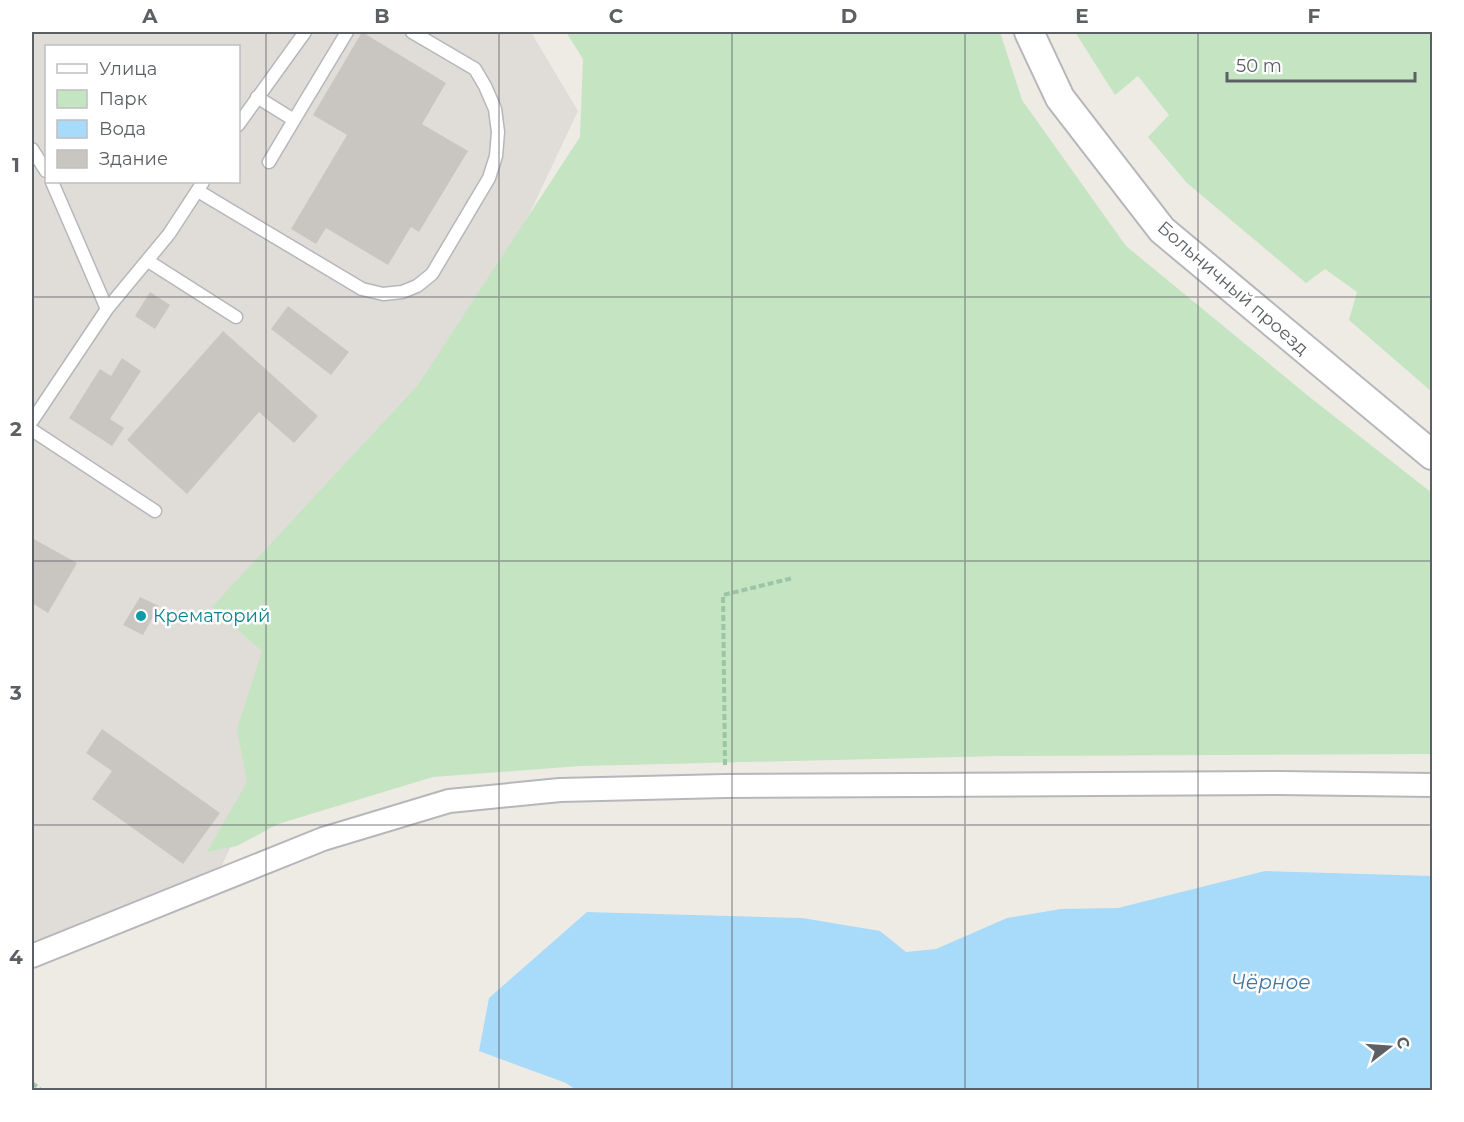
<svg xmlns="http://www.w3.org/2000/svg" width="1464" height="1122" viewBox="0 0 1464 1122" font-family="Montserrat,sans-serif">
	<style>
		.industrial { fill: #e0ddd9; fill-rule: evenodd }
		.green { fill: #c4e4c2 }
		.water { fill: #a8dafa }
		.building { fill: #c9c6c2 }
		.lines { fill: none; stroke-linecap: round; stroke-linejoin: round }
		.service-casing { stroke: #b5b7bb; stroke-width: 15 }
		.minor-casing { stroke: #b5b7bb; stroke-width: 26 }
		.tertiary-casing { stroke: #b5b7bb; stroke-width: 32 }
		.path { stroke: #9cc5a5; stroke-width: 4; stroke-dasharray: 6 3; stroke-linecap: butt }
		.service { stroke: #fff; stroke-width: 12 }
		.minor { stroke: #fff; stroke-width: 22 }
		.tertiary { stroke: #fff; stroke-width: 28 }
		.grid { fill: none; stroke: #5c6064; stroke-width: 1.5; stroke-opacity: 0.55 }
		.culture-dot { fill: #0f9aa8; stroke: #fff; stroke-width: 2 }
		.labels { text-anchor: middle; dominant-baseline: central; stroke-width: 5; stroke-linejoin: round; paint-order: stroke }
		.street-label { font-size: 18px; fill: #5c6064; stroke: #fff }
		.culture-label { font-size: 18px; fill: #0d838f; stroke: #fff; text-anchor: start }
		.water-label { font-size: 20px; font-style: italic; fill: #4376a2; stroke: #fff }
		.neatline { fill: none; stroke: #5c6064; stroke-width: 2 }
		.grid-label { font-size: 20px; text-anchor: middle; font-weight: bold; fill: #5c6064 }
	</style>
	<rect width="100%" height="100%" fill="#eeebe4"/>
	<path class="industrial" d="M32,32H531L578,111L215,880L32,944ZM46,46H238V182H46Z"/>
	<path class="green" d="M566,32H1000L1022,100L1126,246L1312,399L1432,493V754L1000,756L580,766L433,777L278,824L237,846L207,852L247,782L237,729L262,651L212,607L418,385L580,137L583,59Z
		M1075,32H1432V392L1349,320L1357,292L1325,269L1306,283L1187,183L1148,137L1169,115L1138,76L1115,95Z"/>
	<path class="water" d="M1265,871L1432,876V1090H576L566,1083L479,1051L489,998L587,912L802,918L880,931L906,952L936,949L1007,918L1061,909L1118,908Z"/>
	<path class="building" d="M362,32L446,83L422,124L468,151L419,232L411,227L388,265L326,228L316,244L291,229L347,135L313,115Z
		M150,292L170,305L155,329L135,316Z
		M288,306L349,352L331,375L271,329Z
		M223,331L318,416L294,443L259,412L187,494L127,440Z
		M122,358L141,371L110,419L124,428L112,446L69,418L100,369L111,376Z
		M32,538L77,563L48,613L32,603Z
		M140,597L159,606L143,635L123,625Z
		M102,729L220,813L183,864L92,799L112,771L86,753Z"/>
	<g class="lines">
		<defs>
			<path id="service" d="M257,97L294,120L347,32
				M238,125L305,32
				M32,149L46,171
				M269,162L294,120
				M52,182L107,309
				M198,191L362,289L383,294L402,292L417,286L432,274L489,178L496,156L498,132L495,109L485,86L475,69L412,32
				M148,261L236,317
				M32,421L107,309L169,234L203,182
				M32,430L155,511"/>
			<path id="minor" d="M32,956L323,839L449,801L560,790L725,786L1279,783L1432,785"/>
			<path id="tertiary" d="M1029,32L1060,98L1162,230L1432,455"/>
		</defs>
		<use href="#service" class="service-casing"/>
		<use href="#minor" class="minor-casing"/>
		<use href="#tertiary" class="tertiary-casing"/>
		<path class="path" d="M725,765L723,595L793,578
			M32,1083L41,1090"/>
		<use href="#service" class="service"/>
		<use href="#minor" class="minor"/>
		<use href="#tertiary" class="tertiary"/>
	</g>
	<path class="grid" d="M266,32V1090M499,32V1090M732,32V1090M965,32V1090M1198,32V1090M32,297H1432M32,561H1432M32,825H1432"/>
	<circle class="culture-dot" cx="141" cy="616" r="6"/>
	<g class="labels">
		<g class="street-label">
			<text transform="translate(1233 288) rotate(41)">Больничный проезд</text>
		</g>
		<g class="culture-label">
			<text x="153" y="616">Крематорий</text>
		</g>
		<g class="water-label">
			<text x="1271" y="982">Чёрное</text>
		</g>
	</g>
	<rect width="1464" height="1122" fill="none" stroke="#ffffff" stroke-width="66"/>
	<rect x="45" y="45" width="195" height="138" fill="#ffffff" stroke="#bebfc1" stroke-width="1.5"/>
	<rect x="57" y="64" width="30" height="9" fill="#ffffff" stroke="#bebfc1" stroke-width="1.5"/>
	<text x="99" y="75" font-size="18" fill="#5c6064">Улица</text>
	<rect x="57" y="90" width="30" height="18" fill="#c4e4c2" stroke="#bebfc1" stroke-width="1.5"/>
	<text x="99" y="105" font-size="18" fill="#5c6064">Парк</text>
	<rect x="57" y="120" width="30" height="18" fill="#a8dafa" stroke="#bebfc1" stroke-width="1.5"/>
	<text x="99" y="135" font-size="18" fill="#5c6064">Вода</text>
	<rect x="57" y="150" width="30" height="18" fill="#c9c6c2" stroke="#bebfc1" stroke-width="1.5"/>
	<text x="99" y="165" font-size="18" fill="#5c6064">Здание</text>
	<g transform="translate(1389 1047) rotate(73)" stroke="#ffffff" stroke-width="4.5" paint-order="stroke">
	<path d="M0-4.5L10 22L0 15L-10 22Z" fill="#5c6064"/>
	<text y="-9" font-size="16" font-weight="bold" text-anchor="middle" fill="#5c6064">С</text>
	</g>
	<path d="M1227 72v9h188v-9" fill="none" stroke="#5c6064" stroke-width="3"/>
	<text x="1236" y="72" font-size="18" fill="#5c6064" stroke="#ffffff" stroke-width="4.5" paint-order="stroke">50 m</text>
	<rect x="33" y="33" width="1398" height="1056" class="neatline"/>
	<g class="grid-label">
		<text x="150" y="23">A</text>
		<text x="382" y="23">B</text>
		<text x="616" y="23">C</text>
		<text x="849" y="23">D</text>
		<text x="1082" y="23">E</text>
		<text x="1314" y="23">F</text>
		<text x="16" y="172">1</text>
		<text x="16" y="436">2</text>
		<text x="16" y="700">3</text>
		<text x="16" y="964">4</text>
	</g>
</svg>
